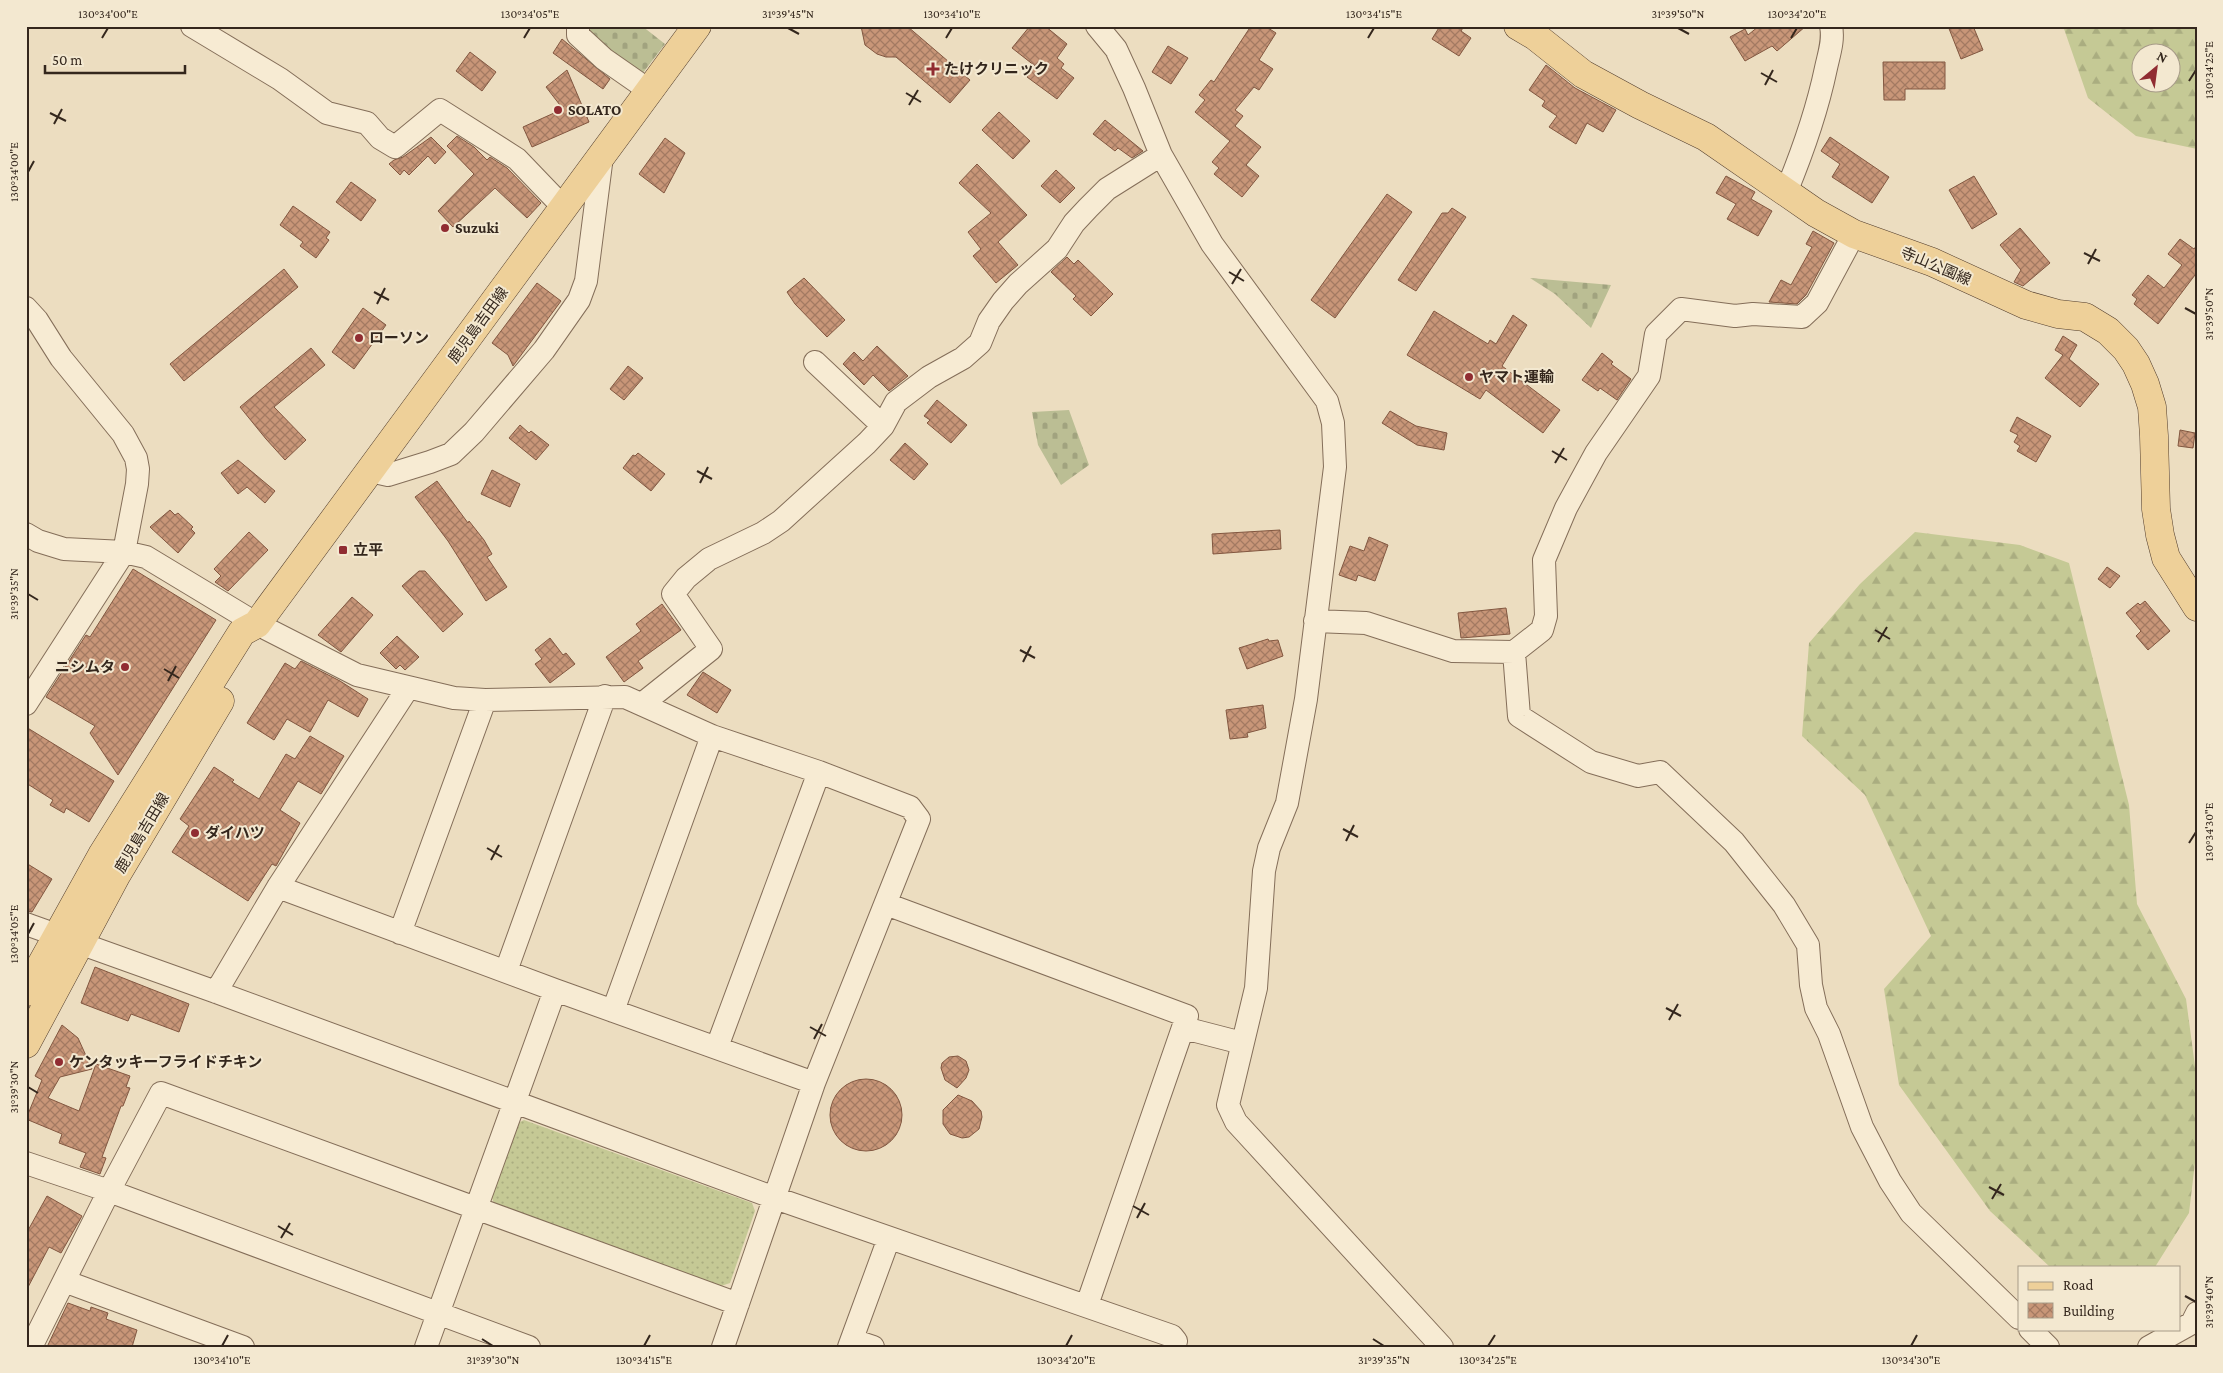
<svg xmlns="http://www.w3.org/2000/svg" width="2223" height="1373" viewBox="0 0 2223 1373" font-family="'Crimson Pro','Noto Sans JP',serif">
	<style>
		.grass { fill: url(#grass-dots) }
		.forest { fill: url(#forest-firs); fill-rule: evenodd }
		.cemetery { fill: url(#cemetery-stones) }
		.building { fill: url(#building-cross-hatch); stroke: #825740 }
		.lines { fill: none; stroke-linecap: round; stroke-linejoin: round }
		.minor-casing { stroke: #846e59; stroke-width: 24 }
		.major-casing { stroke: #523d2d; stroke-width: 29 }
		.minor { stroke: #f7ebd3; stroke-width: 22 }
		.major { stroke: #eed099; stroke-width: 28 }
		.ticks { fill: none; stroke: #34271d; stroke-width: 2 }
		.poi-dot { fill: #902c31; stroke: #f3e8d0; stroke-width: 2 }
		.labels { text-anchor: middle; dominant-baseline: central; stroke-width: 4; stroke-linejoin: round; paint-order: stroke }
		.poi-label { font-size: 15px; font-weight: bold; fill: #34271d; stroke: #f3e8d0; text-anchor: start }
		.street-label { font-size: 15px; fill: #34271d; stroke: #f3e8d0 }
		.neatline { fill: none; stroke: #34271d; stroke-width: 2 }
		.ticks-label { font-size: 12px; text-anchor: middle; fill: #34271d }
	</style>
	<defs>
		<pattern id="grass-dots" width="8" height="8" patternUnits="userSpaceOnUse" patternTransform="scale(1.25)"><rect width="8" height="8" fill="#c5c995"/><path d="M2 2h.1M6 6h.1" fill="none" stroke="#aaad80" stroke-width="1.8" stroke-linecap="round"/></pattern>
		<pattern id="forest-firs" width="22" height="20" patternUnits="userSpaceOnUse" patternTransform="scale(1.25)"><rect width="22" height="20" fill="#c5c995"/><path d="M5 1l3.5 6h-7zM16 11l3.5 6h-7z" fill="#aaad80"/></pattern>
		<pattern id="cemetery-stones" width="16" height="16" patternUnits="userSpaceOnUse" patternTransform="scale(1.25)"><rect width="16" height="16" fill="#bbbe94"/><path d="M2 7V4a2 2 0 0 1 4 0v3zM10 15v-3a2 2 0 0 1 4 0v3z" fill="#a1a37f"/></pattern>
		<pattern id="building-cross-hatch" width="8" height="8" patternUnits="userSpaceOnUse" patternTransform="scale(1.25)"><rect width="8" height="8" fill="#c89678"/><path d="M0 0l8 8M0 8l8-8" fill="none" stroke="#a37a62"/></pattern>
	</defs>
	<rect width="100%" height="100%" fill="#ecddc0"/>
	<path class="grass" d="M524,1120L752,1203L755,1211L730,1283L721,1286L495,1206L491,1195L516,1124Z"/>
	<path class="forest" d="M2063,26H2197V149L2136,136L2088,98ZM2140,52H2170V82H2140Z
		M1915,532L2020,545L2069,563L2129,805L2137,904L2186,999L2197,1081V1146L2189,1213L2155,1267H2050L1990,1211L1899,1085L1884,989L1931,936L1865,795L1802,736L1809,643L1860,584Z"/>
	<path class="cemetery" d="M582,26H642L665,44L639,78Z
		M1530,278L1611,285L1591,328L1555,294Z
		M1069,410L1089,465L1061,485L1038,445L1032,412Z"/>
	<path class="building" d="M861,26H907L970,80L950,103L896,57H886L877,54L865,45Z
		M1030,26H1045L1067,44L1057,58L1064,64L1061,68L1074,78L1057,99L1027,77L1035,66L1012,48Z
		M1251,26H1265L1276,33L1259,60L1273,69L1259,90L1254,87L1235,110L1243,116L1235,126L1261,147L1246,165L1259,176L1242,197L1214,174L1219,168L1212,162L1230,141L1195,112L1205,100L1199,95L1211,80L1214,82Z
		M1440,26H1464L1461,31L1471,38L1459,56L1432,39Z
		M1759,26H1806L1777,51L1772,46L1745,61L1730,37L1745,29L1748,35Z
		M1948,26H1973L1983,50L1961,59Z
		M562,39L610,79L603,89L553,53Z
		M1168,46L1188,58L1171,84L1152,72Z
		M470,52L496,72L482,91L456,71Z
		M1883,62H1945V89H1905V100H1884Z
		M1546,65L1575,88L1616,110L1603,132L1587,123L1576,144L1549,127L1557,116L1542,106L1545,101L1529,90Z
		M567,70L589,122L532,147L523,127L563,109L546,87Z
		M999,112L1030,141L1013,159L982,130Z
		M1105,120L1143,151L1132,158L1118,148L1115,151L1093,134Z
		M457,136L474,147L487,160L490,157L507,168L541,203L527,218L495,188L453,227L438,211L474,174L447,146Z
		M431,137L446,152L435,164L428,156L409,175L404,170L400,175L389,164L394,160L403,157Z
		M1830,137L1889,177L1872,203L1832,177L1840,164L1821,151Z
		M665,138L685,153L664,193L639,174Z
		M977,164L1027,215L998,242L1018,265L996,283L973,256L981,249L968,232L991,213L959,183Z
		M1056,170L1075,188L1060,203L1041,186Z
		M1726,176L1755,192L1751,199L1772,211L1758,236L1727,219L1736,204L1716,193Z
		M1974,176L1997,214L1972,229L1949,190Z
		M351,182L376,200L361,221L336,202Z
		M1387,194L1412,212L1335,318L1311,300Z
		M293,206L330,232L326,238L329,240L316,258L300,246L303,242L280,225Z
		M1452,208L1466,217L1416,291L1398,280L1442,213H1448Z
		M2020,228L2050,263L2023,286L2014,282L2021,270L2000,245Z
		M1813,231L1834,243L1806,295L1797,304L1769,302L1781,280L1791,285L1812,247L1806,244Z
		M2180,239L2194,249L2197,245V276L2195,275L2158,324L2134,304L2137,299L2132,295L2148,275L2164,288L2182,265L2168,254Z
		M1067,257L1074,264L1078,260L1113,294L1091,316L1073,299L1076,296L1051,272Z
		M284,269L298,287L184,381L170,364Z
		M804,278L845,320L827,337L795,304L787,292Z
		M537,283L561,301L513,366L508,355L492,343Z
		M363,308L386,325L354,369L332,352Z
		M1434,311L1488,344L1490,340L1496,344L1513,315L1527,325L1502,366L1560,410L1543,433L1486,390L1480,399L1407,355Z
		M2063,336L2077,345L2069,359L2099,384L2080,407L2045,378L2063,355L2055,350Z
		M877,346L908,376L889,391L873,375L864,385L843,364L854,352L863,361Z
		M311,348L325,365L274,407L306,440L285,460L266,439L240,407Z
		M1602,353L1613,362L1611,364L1631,379L1617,400L1600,388L1598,391L1582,380Z
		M628,366L643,378L624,400L610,389Z
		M937,400L967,425L951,443L927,423L930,420L924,416Z
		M1390,411L1416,426L1447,433L1444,450L1417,445L1382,423Z
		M2017,417L2051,436L2036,462L2017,451L2020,446L2014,442L2018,435L2010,431Z
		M520,425L529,433L531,431L549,445L536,460L509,438Z
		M2180,430L2195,433L2193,448L2178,446Z
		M905,443L928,464L914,480L890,460Z
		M638,453L665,474L651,491L623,468L633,455L635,456Z
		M238,460L275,491L265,503L247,487L238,494L221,473Z
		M492,470L520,484L510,507L481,494Z
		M437,481L468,523L469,521L484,540L492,554L487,557L507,587L486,601L448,541L415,497Z
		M170,510L175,515L178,513L193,527L191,529L195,533L178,553L150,527Z
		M1280,530L1281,549L1213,554L1212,534Z
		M249,532L268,550L228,591L215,582L221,576L214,569Z
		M1369,537L1388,545L1375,581L1358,575L1356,581L1339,575L1350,546L1364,551Z
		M2107,567L2120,576L2110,588L2098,579Z
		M133,569L216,620L118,775L90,733L95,726L46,697L86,635L90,637Z
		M419,571H425L463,614L443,632L402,586Z
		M352,597L373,615L341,652L318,635Z
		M2145,601L2170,631L2148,650L2136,636L2141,631L2126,613L2138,603L2140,605Z
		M662,604L681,630L638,661L643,668L624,682L606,657L641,631L636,624Z
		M1506,608L1510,634L1461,638L1458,613Z
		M397,636L419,657L405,670L400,665L396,669L380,653Z
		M550,638L563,655L566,653L575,664L550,683L535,664L542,659L535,650Z
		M1268,639L1269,641L1278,640L1283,656L1247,669L1239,648Z
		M301,661L340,681L368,699L358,717L328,700L310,732L287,719L274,740L247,723L285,663L295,669Z
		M703,672L731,690L717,713L687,695Z
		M1263,705L1266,728L1247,733L1248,737L1230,739L1226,710Z
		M26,727L114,781L89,822L66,808L64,813L50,805L53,800L26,783Z
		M310,736L344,756L321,794L298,781L280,810L300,823L276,866L272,864L248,901L172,852L189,826L180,819L214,767L234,780L232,782L259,799L286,754L295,759Z
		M26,863L52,879L32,912L26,911Z
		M95,967L189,1004L179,1032L131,1014L128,1021L81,1003Z
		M62,1025L78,1038L92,1069L60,1077L48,1098L79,1111L96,1064L130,1076L126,1087L130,1088L123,1106H121L102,1157L106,1158L100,1174L80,1167L86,1153L59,1143L62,1134L26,1119L42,1080L35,1076Z
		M958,1056L966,1061L969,1070L966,1078L957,1088L945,1080L941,1068L942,1063L949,1057Z
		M830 1115a36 36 0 1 1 72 0a36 36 0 1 1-72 0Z
		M958,1095L972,1101L981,1111L982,1117L979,1129L969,1137L962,1138L950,1134L943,1124V1110Z
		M47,1196L82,1216L61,1253L49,1247L26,1291V1234Z
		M68,1303L90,1311L91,1307L108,1313L106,1319L137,1330L132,1347H47Z"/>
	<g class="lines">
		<defs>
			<path id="minor" d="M192,26L280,79L327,113L367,123L380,138L395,147L440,110L517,159L564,208
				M578,26V35L604,59L650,91
				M1097,26L1116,49L1134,88L1161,155L1212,244L1327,401L1333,423L1335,467L1306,699L1287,803L1269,848L1264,871L1256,988L1228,1105L1236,1122L1442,1347
				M1786,192C1803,151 1817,111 1826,68C1829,54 1834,40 1831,26
				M1854,234L1817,303L1802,317L1753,314L1735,316L1681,309L1656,334L1649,376L1596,453L1566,508L1544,560L1546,616L1542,630L1514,652L1519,716L1591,762L1638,776L1660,772L1734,842L1784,905L1808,945L1811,985L1816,1008L1829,1034L1862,1127L1890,1181L1911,1213L2019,1318
				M26,308L37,320L61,358L123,434L136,458L138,469L137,484L124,552L26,704
				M815,362L883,426
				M370,471L388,475L430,462L451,454L474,432L544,350L579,300L586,281L602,156
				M26,534L38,541L64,549L124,552L146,557L257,624L357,675L454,698L485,700L625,697L712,736L819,772L910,807L919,819L814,1083L723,1347
				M1315,621L1366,623L1453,651L1514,652
				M642,704L711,649L673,594L686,578L709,559L763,533L781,521L867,443L883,426L896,402L929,377L963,358L980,343L989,321L1003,301L1018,284L1057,249L1074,223L1088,208L1107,189L1161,155
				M278,887L555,990L814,1083
				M886,904L1187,1016L1087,1305
				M26,924L216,992L775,1198L1172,1336L1176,1341L1174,1347
				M400,933L485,700
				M506,971L605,696
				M216,992L278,887L408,688
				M613,1011L712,736
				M1184,1028L1242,1043
				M717,1047L819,772
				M26,1163L109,1191L529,1347
				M64,1281L243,1347
				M2030,1329L2048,1347
				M852,1340L873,1347
				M31,1347L109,1191L161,1093L738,1304
				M426,1347L555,990
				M849,1347L889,1238
				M2149,1347L2192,1323L2197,1313"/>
			<path id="major" d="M1518,26L1535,36L1583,74L1640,105L1706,137L1816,213L1854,234L1932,262L2026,305L2058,314L2085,317L2108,331L2126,349L2136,364L2145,384L2152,407L2154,436L2156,509L2160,535L2166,558L2197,607
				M26,992L102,855L242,632L257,624L697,26
				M26,1044L117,874L220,701"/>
		</defs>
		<use href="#minor" class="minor-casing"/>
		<use href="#major" class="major-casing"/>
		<use href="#minor" class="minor"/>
		<use href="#major" class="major"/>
	</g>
	<path class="ticks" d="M788,28L799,34M1678,28L1689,34M102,38L108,28M524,38L530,28M946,38L952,28M1368,38L1374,28M1791,38L1797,28M1761,73L1777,82M2189,81L2196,70M1765,85L1773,70M906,93L921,102M909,105L918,90M50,113L66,121M54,124L62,109M28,172L34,161M2084,253L2100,261M2088,264L2096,249M1229,272L1244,281M1232,284L1241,269M374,292L389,300M377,304L385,288M2185,308L2196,314M1552,451L1567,460M1555,463L1564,448M697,471L712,479M700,483L708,467M28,594L38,600M1875,630L1890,639M1878,642L1887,627M1020,650L1035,658M1023,662L1031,646M164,669L179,678M168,681L176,666M1343,829L1358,837M1346,841L1354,825M2189,843L2196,832M487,848L502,857M491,860L499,845M28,934L34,923M1666,1008L1681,1016M1669,1020L1678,1004M810,1027L826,1036M814,1039L822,1024M28,1087L38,1093M1989,1187L2004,1195M1992,1199L2001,1184M1133,1206L1149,1215M1137,1218L1145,1203M278,1226L293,1235M281,1238L290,1223M2185,1296L2196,1302M482,1339L493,1346M1373,1339L1384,1346M222,1346L228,1335M644,1346L650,1335M1066,1346L1072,1335M1488,1346L1495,1335M1911,1346L1917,1335"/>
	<g class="poi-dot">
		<path d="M930.5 61.5h5v5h5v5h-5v5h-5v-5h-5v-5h5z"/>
		<circle cx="558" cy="110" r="5"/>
		<circle cx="445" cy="228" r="5"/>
		<circle cx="359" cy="338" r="5"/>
		<circle cx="1469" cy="377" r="5"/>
		<rect x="338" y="545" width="10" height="10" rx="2.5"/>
		<circle cx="125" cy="667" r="5"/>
		<circle cx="195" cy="833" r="5"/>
		<circle cx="59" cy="1062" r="5"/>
	</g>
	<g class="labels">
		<g class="poi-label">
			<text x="944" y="69">たけクリニック</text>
			<text x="568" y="110">SOLATO</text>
			<text x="455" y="228">Suzuki</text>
			<text x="369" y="338">ローソン</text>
			<text x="1479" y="377">ヤマト運輸</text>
			<text x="353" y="550">立平</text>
			<text x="115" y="667" text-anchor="end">ニシムタ</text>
			<text x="205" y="833">ダイハツ</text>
			<text x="69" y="1062">ケンタッキーフライドチキン</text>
		</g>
		<g class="street-label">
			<text transform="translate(1936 266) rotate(23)">寺山公園線</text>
			<text transform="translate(478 325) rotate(-54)">鹿児島吉田線</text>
			<text transform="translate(142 833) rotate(-59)">鹿児島吉田線</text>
		</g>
	</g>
	<rect width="2223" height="1373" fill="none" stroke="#f3e8d0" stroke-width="55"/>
	<rect x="2018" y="1266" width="162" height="65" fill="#f3e8d0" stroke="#a79b88"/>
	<rect x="2028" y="1282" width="25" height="8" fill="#eed099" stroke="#a79b88"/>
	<text x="2063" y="1290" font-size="15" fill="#34271d">Road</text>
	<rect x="2028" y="1303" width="25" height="15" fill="url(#building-cross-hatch)" stroke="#a79b88"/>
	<text x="2063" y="1316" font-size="15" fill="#34271d">Building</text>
	<g transform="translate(2156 68) rotate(29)"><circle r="24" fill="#f3e8d0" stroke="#a79b88"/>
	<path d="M0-4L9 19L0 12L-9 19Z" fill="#902c31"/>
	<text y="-8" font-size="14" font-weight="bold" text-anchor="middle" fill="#34271d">N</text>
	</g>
	<path d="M45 65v8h140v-8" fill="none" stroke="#34271d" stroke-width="2.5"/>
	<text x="52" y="65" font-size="15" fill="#34271d" stroke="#f3e8d0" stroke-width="4" paint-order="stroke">50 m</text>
	<rect x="28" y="28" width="2168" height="1318" class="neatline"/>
	<g class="ticks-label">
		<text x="108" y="18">130°34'00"E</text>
		<text x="530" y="18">130°34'05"E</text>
		<text x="788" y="18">31°39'45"N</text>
		<text x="952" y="18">130°34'10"E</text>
		<text x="1374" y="18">130°34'15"E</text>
		<text x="1678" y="18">31°39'50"N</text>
		<text x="1797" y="18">130°34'20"E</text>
		<text transform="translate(2209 70) rotate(-90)" y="4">130°34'25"E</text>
		<text transform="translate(14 172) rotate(-90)" y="4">130°34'00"E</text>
		<text transform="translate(2209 314) rotate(-90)" y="4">31°39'50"N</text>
		<text transform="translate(14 594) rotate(-90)" y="4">31°39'35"N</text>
		<text transform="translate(2209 832) rotate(-90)" y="4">130°34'30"E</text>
		<text transform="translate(14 934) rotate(-90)" y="4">130°34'05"E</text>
		<text transform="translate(14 1087) rotate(-90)" y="4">31°39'30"N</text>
		<text transform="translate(2209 1302) rotate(-90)" y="4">31°39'40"N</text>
		<text x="222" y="1364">130°34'10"E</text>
		<text x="493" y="1364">31°39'30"N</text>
		<text x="644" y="1364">130°34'15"E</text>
		<text x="1066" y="1364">130°34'20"E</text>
		<text x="1384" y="1364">31°39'35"N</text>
		<text x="1488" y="1364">130°34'25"E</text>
		<text x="1911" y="1364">130°34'30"E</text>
	</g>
</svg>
